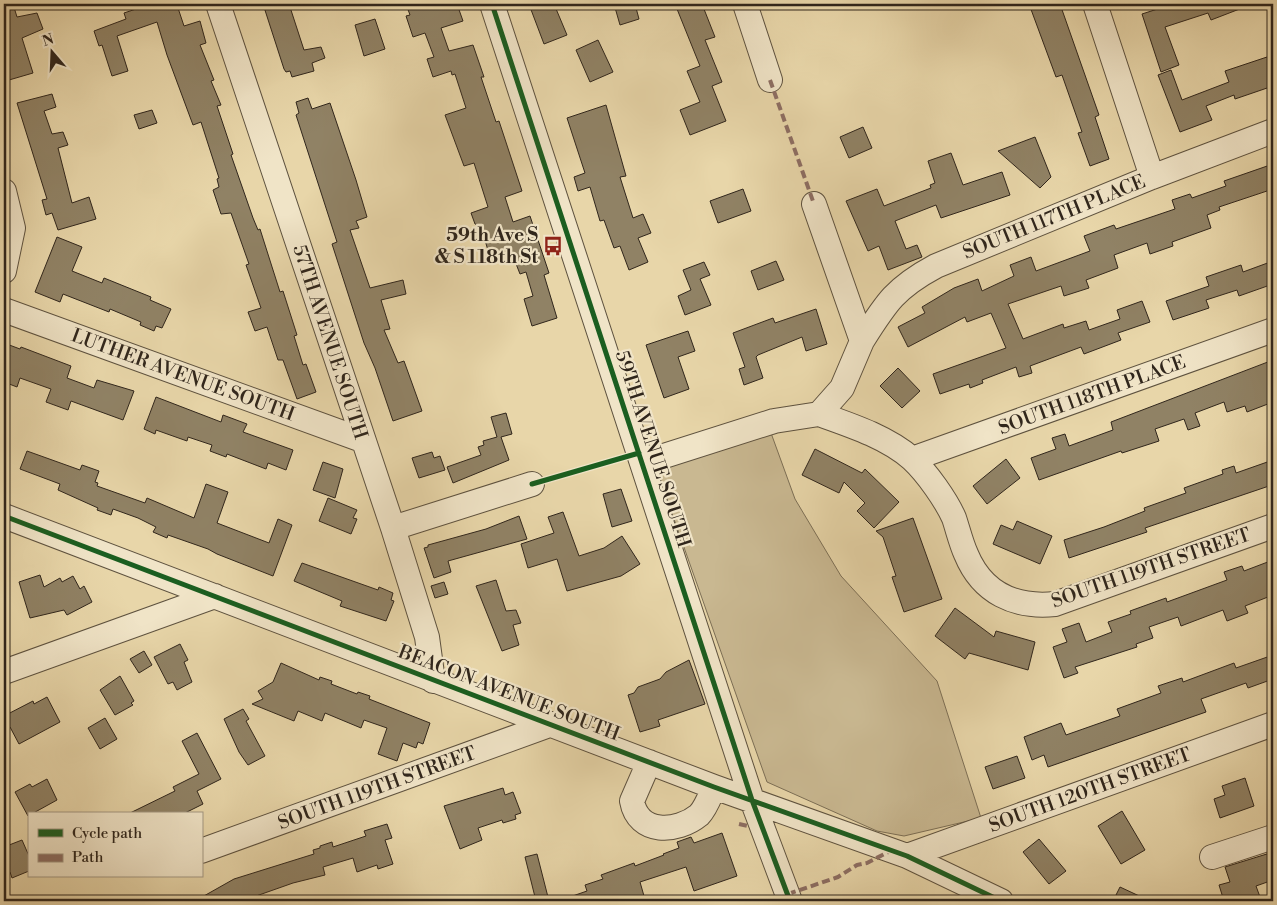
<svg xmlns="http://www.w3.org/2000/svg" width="1277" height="905" viewBox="0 0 1277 905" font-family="'Libre Bodoni',serif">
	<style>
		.green { fill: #c9b891; stroke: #7c6f56 }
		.building { fill: #908265; stroke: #30261c }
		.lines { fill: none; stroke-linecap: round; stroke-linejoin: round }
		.minor-casing { stroke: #5e523f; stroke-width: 26 }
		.minor { stroke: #f0e4c7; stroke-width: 24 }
		.quiet { stroke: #8d6e63; stroke-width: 4; stroke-dasharray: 8 4; stroke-linecap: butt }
		.cycleway-casing { stroke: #f0e4c7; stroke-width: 8 }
		.cycleway { stroke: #1b5e20; stroke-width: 5 }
		.labels { text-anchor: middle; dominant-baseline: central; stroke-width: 4.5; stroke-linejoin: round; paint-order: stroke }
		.street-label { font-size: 19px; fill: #30261c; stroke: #f0e4c7 }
		.poi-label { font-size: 19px; font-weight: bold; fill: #30261c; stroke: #f0e4c7; text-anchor: end }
	</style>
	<rect width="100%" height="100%" fill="#e8d6a9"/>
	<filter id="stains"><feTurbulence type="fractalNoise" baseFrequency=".004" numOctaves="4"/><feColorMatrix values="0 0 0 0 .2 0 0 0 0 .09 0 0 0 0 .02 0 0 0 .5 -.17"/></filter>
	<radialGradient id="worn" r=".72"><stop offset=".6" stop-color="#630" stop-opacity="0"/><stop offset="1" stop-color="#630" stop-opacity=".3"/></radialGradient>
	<path class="green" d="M771,433L795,499L841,576L937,681L981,818L904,836L877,831L767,782L657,471Z"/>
	<path class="building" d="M4,4H13L17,17L37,13L43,29L22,38L33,73L9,80L4,64Z
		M151,4H171L173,9L178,8L184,26L200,21L206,43L200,45L214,80L211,81L221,105L217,106L233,154L231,155L253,218L258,230L260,229L280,292L283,291L297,335L294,336L303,365L306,364L316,392L297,399L283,360H278L267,327L255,331L248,312L261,308L246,265L249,264L231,213L221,214L213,190L219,187L217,179L219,178L201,122L193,125L167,55L157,22L117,36L128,71L112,76L102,45L99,46L94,31L126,19L124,13Z
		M263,4H289L304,50L321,47L325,58L312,63L314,71L292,77L290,71L286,72L284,69Z
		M406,4H457L463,21L441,28L449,51L473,45L484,77H481L496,122L499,121L522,191L505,197L513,222L530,216L549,273L544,275L557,318L532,326L524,299L533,296L526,272L520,274L511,251L490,257L481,227L475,224L471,213L488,207L474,163L464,166L445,115L466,108L455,74L452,75L451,71L433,77L427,59L434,57L425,33L413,37L406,16L410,15Z
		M538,4H554L567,35L544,44L530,7Z
		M614,4H635L639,19L620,25Z
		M675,4H702L715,37L705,40L722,82L712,86L726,121L690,135L680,110L700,102L687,71L700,66Z
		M1029,4H1060L1099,115L1095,117L1109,159L1090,166L1078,133L1082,132L1062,75L1056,77Z
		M1173,4H1249L1250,5L1211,20L1208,13L1165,27L1179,65L1161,72L1142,14Z
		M375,19L385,49L364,56L355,25Z
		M598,40L613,72L590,82L576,50Z
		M1273,55V86L1235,99L1234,95L1206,106L1212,120L1180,132L1158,75L1171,70L1182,100L1229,82L1225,71Z
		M52,94L56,107L44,111L52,134L63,132L68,145L58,148L72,203L89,197L96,219L58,230L52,213L46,215L42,200L47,199L17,103Z
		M308,98L312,109L330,103L356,180L367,217L356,221L359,228L350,230L370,288L403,280L406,294L381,300L390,329L384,330L398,363L404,361L422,411L393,421L375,368L364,343L332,244L337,242L296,115L299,113L296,102Z
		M606,105L626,176L620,177L633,218L643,214L651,233L638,238L648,262L629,270L620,246L614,248L604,220L600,221L590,187L578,191L574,177L585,173L567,118Z
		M152,110L157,123L139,129L134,115Z
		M863,127L872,148L849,158L840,137Z
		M1035,137L1051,177L1040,188L998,151Z
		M951,153L963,185L1002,172L1010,195L941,218L936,205L895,221L906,249L917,245L922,257L888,270L879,246L868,251L846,201L877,189L884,206L931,188L930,185L935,183L928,161Z
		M1273,164V189L1219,207L1220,210L1207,215L1211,228L1172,242L1173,246L1150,254L1147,243L1114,255L1118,268L1086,280L1089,288L1064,296L1061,286L1008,304L1023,339L1063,324L1064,328L1086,321L1089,330L1120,319L1117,310L1142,301L1150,322L1118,333L1121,340L1084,354L1081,347L1030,366L1032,373L1019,377L1016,367L982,380L983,383L970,388L969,384L940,394L933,374L1006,348L991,313L967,322L965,317L908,347L898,327L925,313L922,307L954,288L978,279L982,291L1014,276L1010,265L1031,257L1036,271L1090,251L1084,236L1114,225L1116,229L1175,209L1172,200L1190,194L1192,198L1226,186L1224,181Z
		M743,189L751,211L718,223L710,201Z
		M57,237L82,247L72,271L102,283L104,278L151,297L150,300L171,309L162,328L156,326L154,331L140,325L141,322L110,309L109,312L63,294L60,302L35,292Z
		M776,261L784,280L758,290L751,271Z
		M1273,261V284L1239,296L1237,290L1206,300L1209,308L1173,320L1166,301L1209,286L1206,277L1241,265L1243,272Z
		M704,262L710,275L700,279L711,305L685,315L678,296L691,290L683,270Z
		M816,309L827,344L806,351L802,337L758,355L756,357L763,378L744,385L739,369L745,367L733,333L773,318L775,323Z
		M688,331L695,351L678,357L689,389L664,398L646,345Z
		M4,343L20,349L21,347L71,366L67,378L94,388L97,380L134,391L123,420L71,401L68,410L46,402L51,389L20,378L17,387L4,382Z
		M1273,360V402L1247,412L1245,406L1227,412L1224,402L1195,413L1200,426L1188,430L1184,419L1155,429L1159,441L1122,453L1121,451L1039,480L1031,458L1056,449L1052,438L1065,434L1069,446L1113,430L1111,422Z
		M898,368L920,391L902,408L880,386Z
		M156,397L221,422L223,415L247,424L243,432L293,450L286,470L268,463L266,469L227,454L226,457L210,451L212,445L188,437L187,441L156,430L155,434L144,429Z
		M506,413L512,434L501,437L509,460L453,483L447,467L481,455L478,447L484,445L483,441L497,437L491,417Z
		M815,449L862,473L865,469L899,502L874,528L857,511L865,503L844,482L839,493L802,475Z
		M27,451L80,470L82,465L99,471L95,482L98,483L97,486L145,503L147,498L194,518L206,484L228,492L217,523L269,543L278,519L292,525L273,576L217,554L208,549L168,535L167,538L153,532L156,527L138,518L113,509L111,515L97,510L98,508L58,490L60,484L20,469Z
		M432,452L434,458L440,456L445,470L419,478L412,458Z
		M1006,459L1020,478L987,504L973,486Z
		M1273,460V484L1269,486L1145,528L1147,532L1069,558L1064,540L1104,527L1145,511L1144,508L1186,493L1184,488L1223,474L1222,470L1234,466L1236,473Z
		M323,462L343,469L335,498L313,490Z
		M621,489L632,521L612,527L603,494Z
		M328,498L357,510L353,518L357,519L351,534L319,521Z
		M563,512L579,556L604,548L622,536L640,564L621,576L567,591L557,559L528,568L521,544L554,533L548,517Z
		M519,516L527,539L448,561L451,572L434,578L424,548L428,547V545L486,529Z
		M913,518L942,599L904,612L892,577L896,576L883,537L876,531Z
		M1017,521L1052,536L1040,564L993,544L1001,525L1013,530Z
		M1273,560V595L1245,606L1248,613L1227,621L1223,610L1181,626L1178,617L1149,627L1153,638L1136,644L1137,647L1075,667L1078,673L1064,678L1053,647L1067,642L1062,629L1079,623L1086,642L1112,632L1108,622L1131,614L1130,611L1166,598L1167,602L1227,580L1224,572L1242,566L1244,571Z
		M302,563L378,590L379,587L393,593L391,600L394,601L386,621L340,606L342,601L294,581Z
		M40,575L44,587L60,578L62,582L73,576L80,589L84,586L92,602L67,615L64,610L30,618L19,582Z
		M496,580L506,611L516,610L521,623L513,625L519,645L502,651L476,586Z
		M444,582L448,594L435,598L431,586Z
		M955,608L994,637L996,631L1035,642L1028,670L969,653L965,659L935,636Z
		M180,644L188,660L184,662L192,682L177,690L173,682L168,684L154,657Z
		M144,651L152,665L139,673L130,659Z
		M1273,655V679L1248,688L1246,683L1201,699L1206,712L1048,767L1044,755L1032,760L1024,737L1061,723L1066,735L1120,716L1117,709L1161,693L1158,686L1182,678L1183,682L1234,663L1236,668Z
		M689,660L705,704L658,720L660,726L640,732L628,695L634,693L638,687L660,679L666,672Z
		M281,663L319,680L320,677L332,681L331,684L357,694L358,692L370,696L369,699L430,723L423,744L418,742L416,748L403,743L397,761L378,754L387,728L364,720L361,728L325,713L322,721L298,711L294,721L252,704L263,699L258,691L273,682Z
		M120,676L134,701L131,703L133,705L115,715L100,690Z
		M47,697L60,722L19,744L10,727L4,730V716L33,701L34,704Z
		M243,709L249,719L246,721L265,756L248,765L239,752L224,719Z
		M105,718L117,739L100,749L88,728Z
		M197,733L221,779L197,791L203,804L183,814H128L175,791L173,787L199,774L182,741Z
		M1017,756L1025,778L993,789L985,767Z
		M1245,778L1254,806L1220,818L1214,799L1225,795L1222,786Z
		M47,779L57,800L28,816L15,792L30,784L32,787Z
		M503,788L505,795L513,792L521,813L515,815L516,819L503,823L502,820L478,828L482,840L460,849L444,806Z
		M1122,811L1145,850L1121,864L1098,826Z
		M387,824L392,838L385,840L393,864L378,869L377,865L357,872L353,858L323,867L325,875L293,883L242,901H195L234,879L314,854L313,850L320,848V846L332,842L333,847L366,836L364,831Z
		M722,833L737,876L694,891L686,867L640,882L644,896L628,901H565L564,899L587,891L585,885L603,879L601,875L634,863L635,866L664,855L663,854L679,848L677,842L691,837L694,843Z
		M1039,839L1066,871L1049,884L1023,852Z
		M22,840L29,856V871L12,878L10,872L4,875V847Z
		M1270,853L1273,863V880L1256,886L1260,897L1247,901H1224L1219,885L1230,882L1225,867Z
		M537,854L549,901H536L525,857Z
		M1120,887L1150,901H1113Z"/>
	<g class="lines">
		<defs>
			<path id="minor" d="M218,4L393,528L427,637L433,681
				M492,4L752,800L790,901
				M745,4L770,80
				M1095,4L1152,177
				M4,191L13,228L4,271
				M814,204L862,341L842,388L819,414C850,425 887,437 912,459C927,473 946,500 954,518C958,530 961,543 966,554C982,593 1015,608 1055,604L1273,526
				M4,310L362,440
				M862,341C886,303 895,288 936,266L1152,177L1273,131
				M912,459L1273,330
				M642,463L774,421L819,414
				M4,516L714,787L907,856L1001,901
				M393,528L532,484
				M4,672L215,596
				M649,762L632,801C638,835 677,833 699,815C706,808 710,796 714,787
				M201,851L552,724
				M907,856L1273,724
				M1212,857L1273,837"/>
		</defs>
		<use href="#minor" class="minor-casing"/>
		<use href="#minor" class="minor"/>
		<path class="quiet" d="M770,80L814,204
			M739,824L748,826
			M788,894L838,877L857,865L867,863L892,850"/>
		<defs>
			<path id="cycleway" d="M492,4L752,800L790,901
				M532,484L639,453
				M4,516L714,787L907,856L1001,901"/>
		</defs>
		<use href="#cycleway" class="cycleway-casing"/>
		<use href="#cycleway" class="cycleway"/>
	</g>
	<defs>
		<symbol id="bus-bare" viewBox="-9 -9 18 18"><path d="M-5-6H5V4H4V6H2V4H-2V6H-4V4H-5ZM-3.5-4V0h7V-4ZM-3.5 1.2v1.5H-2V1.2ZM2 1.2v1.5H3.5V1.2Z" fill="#8f2418" stroke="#f0e4c7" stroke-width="2.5" paint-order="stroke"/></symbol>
	</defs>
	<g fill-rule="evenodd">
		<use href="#bus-bare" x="539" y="232" width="28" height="28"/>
	</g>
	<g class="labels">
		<g class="street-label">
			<text transform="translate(1054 217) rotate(-22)">SOUTH 117TH PLACE</text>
			<text transform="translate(330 342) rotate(72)">57TH AVENUE SOUTH</text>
			<text transform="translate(183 375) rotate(20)">LUTHER AVENUE SOUTH</text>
			<text transform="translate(1092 395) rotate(-20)">SOUTH 118TH PLACE</text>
			<text transform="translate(653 449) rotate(72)">59TH AVENUE SOUTH</text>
			<text transform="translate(1151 568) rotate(-19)">SOUTH 119TH STREET</text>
			<text transform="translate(509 693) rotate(21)">BEACON AVENUE SOUTH</text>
			<text transform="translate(377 788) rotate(-20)">SOUTH 119TH STREET</text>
			<text transform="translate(1090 790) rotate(-20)">SOUTH 120TH STREET</text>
		</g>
		<g class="poi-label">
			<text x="538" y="235">59th Ave S<tspan x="538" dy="22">&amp; S 118th St</tspan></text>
		</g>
	</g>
	<rect width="1277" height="905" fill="none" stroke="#e8d6a9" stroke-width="20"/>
	<rect x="5" y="5" width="1267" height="895" fill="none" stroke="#30261c" stroke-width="2.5"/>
	<rect x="10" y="10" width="1257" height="885" fill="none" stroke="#30261c"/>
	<rect x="28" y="812" width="175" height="65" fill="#f0e4c7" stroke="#a39883"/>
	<rect x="38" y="829" width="25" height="8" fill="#1b5e20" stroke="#a39883"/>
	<text x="72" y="838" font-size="15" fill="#30261c">Cycle path</text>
	<rect x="38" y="854" width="25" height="8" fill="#8d6e63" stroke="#a39883"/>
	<text x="72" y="862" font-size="15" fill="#30261c">Path</text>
	<g transform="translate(52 52) rotate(341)" stroke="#f0e4c7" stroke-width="4" paint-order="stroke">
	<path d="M0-4L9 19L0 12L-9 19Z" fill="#30261c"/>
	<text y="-8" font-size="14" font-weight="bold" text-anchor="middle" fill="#30261c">N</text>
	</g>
	<rect width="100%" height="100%" filter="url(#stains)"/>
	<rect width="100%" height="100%" fill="url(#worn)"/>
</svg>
